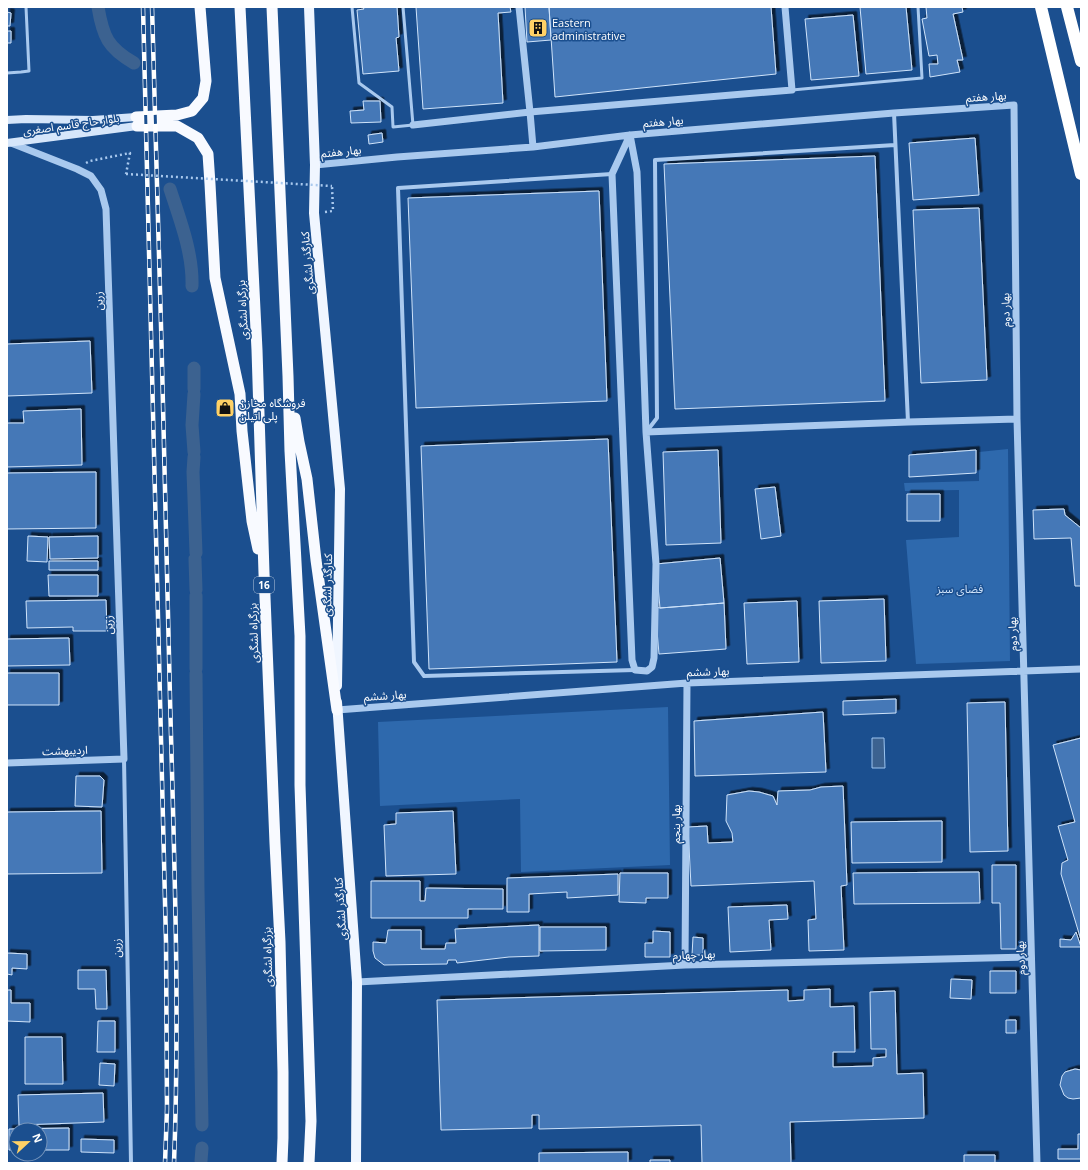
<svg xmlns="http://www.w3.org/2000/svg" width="1088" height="1170" viewBox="0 0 1088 1170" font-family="'Open Sans','Noto Sans Arabic',sans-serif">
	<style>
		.green { fill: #2e69ad }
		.water { fill: #3c6290; stroke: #9cc4f0 }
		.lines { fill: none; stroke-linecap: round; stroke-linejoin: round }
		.canal { stroke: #3c6290; stroke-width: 13 }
		.building { fill: #4478b7; stroke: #cfe3fa; filter: url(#shadow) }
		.path { stroke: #a9c9ee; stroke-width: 2.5; stroke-dasharray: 2 3; stroke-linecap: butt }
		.service { stroke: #a9c9ee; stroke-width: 3 }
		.minor { stroke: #a9c9ee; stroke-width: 4 }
		.tertiary { stroke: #a9c9ee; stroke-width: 7 }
		.secondary { stroke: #d6e6fa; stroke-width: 8 }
		.primary { stroke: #f0f6ff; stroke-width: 10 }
		.trunk { stroke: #f8faff; stroke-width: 11 }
		.motorway { stroke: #fff; stroke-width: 12 }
		.rail-casing { stroke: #fff; stroke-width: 4.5 }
		.rail { stroke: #1b4f8f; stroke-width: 3; stroke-dasharray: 9; stroke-linecap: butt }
		.path-bridge { stroke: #a9c9ee; stroke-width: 2.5; stroke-dasharray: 2 3; stroke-linecap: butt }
		.labels { text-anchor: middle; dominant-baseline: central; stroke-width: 3; stroke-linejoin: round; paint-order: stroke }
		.shield { fill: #1b4f8f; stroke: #bbcadd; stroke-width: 1 }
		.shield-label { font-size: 10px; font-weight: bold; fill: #fff }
		.poi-label { font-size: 11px; fill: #fff; stroke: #1b4f8f; text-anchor: start }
		.street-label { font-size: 11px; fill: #fff; stroke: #1b4f8f }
		.park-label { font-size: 11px; fill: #cfe3fa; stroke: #1b4f8f }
	</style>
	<defs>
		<filter id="shadow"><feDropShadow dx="3.5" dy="-3.5" stdDeviation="0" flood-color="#0009"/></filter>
	</defs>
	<rect width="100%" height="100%" fill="#1b4f8f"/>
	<path class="green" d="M1008,449L1010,661L916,664L906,540L959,537V490L905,491L904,483L979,481V452Z
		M668,707L670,865L521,872L520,799L380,806L378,722Z"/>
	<path class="water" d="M872,738H884L885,768H872Z"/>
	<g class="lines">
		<path class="canal" d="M98,7C103,37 108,48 134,63
			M170,189C180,220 193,253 192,286
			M194,389V368
			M194,394L192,425L194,452
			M194,457L193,472L196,553
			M195,559L196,590
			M196,596V669
			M196,674L198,889L202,1125
			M201,1161L202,1148"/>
	</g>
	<path class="building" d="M363,7H397L399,37L396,38L399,71L363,74L357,10L364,9Z
		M416,7H510L511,12L498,13L503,103L423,109Z
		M525,7H549L551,40L527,42Z
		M549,7H771L776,74L555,97Z
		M860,7H906L912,70L866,74Z
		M926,7H962L963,12L953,14L963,60H957L960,72L930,77L929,64H938L937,55L929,56L922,19L927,18Z
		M7,12L11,13L10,26H7Z
		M853,15L859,76L811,80L805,19Z
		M7,31H11V43H7Z
		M363,101H380L381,122L351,123L350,111L364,110Z
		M382,133L383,142L369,144L368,135Z
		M975,138L979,195L913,200L909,143Z
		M875,156L885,401L675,409L664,164Z
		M599,191L607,401L416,408L408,198Z
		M979,208L987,380L921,383L913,210Z
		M90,341L92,393L7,396V344Z
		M81,409L82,465L7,467V423H24L23,411Z
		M608,439L617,662L429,669L421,446Z
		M718,450L721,543L666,545L663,452Z
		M976,450V473L909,477V455Z
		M96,472V528L7,529V473Z
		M775,487L781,536L761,539L755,489Z
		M907,494H940V521H907Z
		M1064,509L1065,515L1081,528V586H1075L1071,538L1034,539L1033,510Z
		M28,536L48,537L47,562L27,561Z
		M98,536V558L50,559L49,537Z
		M720,558L724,603L660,608L656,564Z
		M49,561H98V570H49Z
		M48,575H98V596H49Z
		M884,599L886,661L821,663L819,601Z
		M106,600L107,631H73V627L27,628L26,601Z
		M797,601L799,662L747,664L744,603Z
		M724,603L726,649L659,654L655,607L660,608Z
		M69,638L70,665L7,666V639Z
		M7,673H59V705H7Z
		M896,699V713L843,715V701Z
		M1005,702L1008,851L970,852L967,703Z
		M823,712L826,772L695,776L694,721Z
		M1081,738V940L1061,874L1062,863L1068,860L1058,826L1075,822L1053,745Z
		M76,776H100L104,780L102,807L75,806Z
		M843,786L847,885L841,886L844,950L809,951L808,920L816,919L814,881L691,886L688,827L707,826L708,843L733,842L732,833L726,821L727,795L749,791L759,792L773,796L777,805L778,791L810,790L821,787Z
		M101,811L102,873L7,874V812Z
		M453,811L456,874L386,876L384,825L396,824V813Z
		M942,821V862L852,863L851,822Z
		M992,865H1016V949H1001L1000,903H992Z
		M979,872L980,903L854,904L853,873Z
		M620,873H668V898H646V903L619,902Z
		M618,874V895L567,898V892L529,894V912H507V878Z
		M371,881H420V901H425L426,888L503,889V909H468V918H371Z
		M787,905L788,919L769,920L771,950L730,952L728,907Z
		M539,925V956L509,957L457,963L456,960H448L447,964L384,965L375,958L373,951V942L386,943L388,930H421V949H445L446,943H456L455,929Z
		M540,927H606V950L540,951Z
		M653,931L670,932V957H645V943H653Z
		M1076,932L1081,947H1060V939L1071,940Z
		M693,937L703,938V955H692Z
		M7,953L27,954V969L12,968V975L7,974Z
		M78,970H106L107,1009H96L95,989H78Z
		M990,971H1016V993H990Z
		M951,979L972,980L971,999L950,998Z
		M830,989V1007L854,1006L855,1052H833V1067L873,1066V1058L886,1057V1049H871L870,992L895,991L897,1074L923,1073L924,1118L790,1122L791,1163H702L701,1125L539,1129V1115H532V1128L441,1130L437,1000L788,990V1001L804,1000V990Z
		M7,990H11V1003H30V1022L7,1021Z
		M1006,1020H1016V1033H1006Z
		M98,1021H115V1052H97Z
		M25,1037H62L63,1084H25Z
		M100,1063L115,1064L114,1086L99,1085Z
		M1075,1069L1081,1070V1098L1073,1099L1068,1098L1064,1095L1060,1085L1062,1076L1065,1072Z
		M103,1093L104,1122L19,1125L18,1095Z
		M69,1128V1150H40V1130H16V1150H9V1129Z
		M1078,1134H1081V1159H1058V1149H1078Z
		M81,1139L114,1140V1153L81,1152Z
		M628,1152V1163H539V1153Z
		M964,1155H995V1163H964Z
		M650,1160H670V1163H650Z"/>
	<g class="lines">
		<path class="path" d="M86,163L90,161L130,153L126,174
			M325,212L333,211L332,186"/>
		<path class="service" d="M352,7L359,83L392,107L393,127L413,125L403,7
			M7,73L21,72L29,71L26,7
			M792,90L922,78L918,7"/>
		<path class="minor" d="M894,113L908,422
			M612,174L398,188L414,662L424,676L635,670
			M647,431L657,418L655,160L895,145
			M124,759L131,1163"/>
		<path class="tertiary" d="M519,7L530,112L533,147
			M413,125L530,112L792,90L785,7
			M630,135L637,172L646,432L656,564L654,658L652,667L647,671L635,670L632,660L612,174Z
			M315,165L397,157L533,147L630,135L894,113L1014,105L1017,419L1037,1163
			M646,432L908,422L1017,419
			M337,710L687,683L1081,669
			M7,763L124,759L106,209L101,190L91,176L77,169L11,143
			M685,965L687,683
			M357,982L685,965L1031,957"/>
		<path class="secondary" d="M7,120L26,119L93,120L136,117
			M7,143L137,126"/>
		<path class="primary" d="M309,7L315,165L314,213L340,489L337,686
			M337,702L357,982L356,1163"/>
		<path class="trunk" d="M240,7L257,350L264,573L275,843L280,942L283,1072V1138L282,1163
			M272,7L288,376L290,451L300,636V785L311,1121L309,1163
			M136,117L177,115L192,111L203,98L206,81L200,7
			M137,126H177L198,138L208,154L210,184L215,278L240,394L242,431L252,521L258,549
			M295,418L299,442L307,479L316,560L337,710"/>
		<path class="motorway" d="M1041,7L1081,174
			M1067,7L1081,61"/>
		<defs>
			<path id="rail" d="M143,7L166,942L167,1109L165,1163
				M152,7C159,237 165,468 170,698C174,853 180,1008 174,1163"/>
		</defs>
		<use href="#rail" class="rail-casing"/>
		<use href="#rail" class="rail"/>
		<path class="path-bridge" d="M126,174L332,186"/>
	</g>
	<defs>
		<symbol id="building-square" viewBox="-11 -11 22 22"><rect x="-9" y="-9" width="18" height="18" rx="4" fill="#ffd166" stroke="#1b4f8f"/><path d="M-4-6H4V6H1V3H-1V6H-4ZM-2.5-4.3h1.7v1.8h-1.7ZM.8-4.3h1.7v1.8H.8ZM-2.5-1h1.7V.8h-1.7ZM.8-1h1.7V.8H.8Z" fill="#111"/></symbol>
		<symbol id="shop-square" viewBox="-11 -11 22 22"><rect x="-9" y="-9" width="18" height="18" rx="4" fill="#ffd166" stroke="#1b4f8f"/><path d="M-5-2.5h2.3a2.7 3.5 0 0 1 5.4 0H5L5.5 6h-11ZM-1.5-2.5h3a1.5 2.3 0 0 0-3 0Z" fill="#111"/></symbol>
	</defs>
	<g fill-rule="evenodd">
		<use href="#building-square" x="527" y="17" width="22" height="22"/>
		<use href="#shop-square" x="214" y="397" width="22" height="22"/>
	</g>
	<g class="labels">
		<rect class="shield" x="254" y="577" width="20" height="16" rx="3"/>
		<g class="shield-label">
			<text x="264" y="585">16</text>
		</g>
		<g class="poi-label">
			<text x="552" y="22">Eastern<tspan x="552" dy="13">administrative</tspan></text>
			<text x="239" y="402">فروشگاه مخازن<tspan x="239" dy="13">پلی اتیلن</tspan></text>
		</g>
		<g class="street-label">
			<text transform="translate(986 96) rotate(-4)">بهار هفتم</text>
			<text transform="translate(663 121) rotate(-5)">بهار هفتم</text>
			<text transform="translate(71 124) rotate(-8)">بلوار حاج قاسم اصغری</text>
			<text transform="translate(341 151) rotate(-6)">بهار هفتم</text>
			<text transform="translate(307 263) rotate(-95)">کنارگذر لشگری</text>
			<text transform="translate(98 301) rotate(-92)">زرین</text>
			<text transform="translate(242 310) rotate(-93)">بزرگراه لشگری</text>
			<text transform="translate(1005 310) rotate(-91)">بهار دوم</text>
			<text transform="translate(327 585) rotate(-89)">کنارگذر لشگری</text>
			<text transform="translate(108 625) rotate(-92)">زرین</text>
			<text transform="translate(253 633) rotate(-92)">بزرگراه لشگری</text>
			<text transform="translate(1012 634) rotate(-92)">بهار دوم</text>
			<text transform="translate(708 671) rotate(-2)">بهار ششم</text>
			<text transform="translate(385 695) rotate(-4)">بهار ششم</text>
			<text transform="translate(65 750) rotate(-2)">اردیبهشت</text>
			<text transform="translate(675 824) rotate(-90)">بهار پنجم</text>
			<text transform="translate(340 909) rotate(-94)">کنارگذر لشگری</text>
			<text transform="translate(116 948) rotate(-91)">زرین</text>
			<text transform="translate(694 954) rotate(-2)">بهار چهارم</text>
			<text transform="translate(267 957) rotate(-92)">بزرگراه لشگری</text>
			<text transform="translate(1020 958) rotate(-92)">بهار دوم</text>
		</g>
		<g class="park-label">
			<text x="960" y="588">فضای سبز</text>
		</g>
	</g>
	<rect width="1088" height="1170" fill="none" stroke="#ffffff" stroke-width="16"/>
	<g transform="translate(28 1142) rotate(68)"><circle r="19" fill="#1b4f8f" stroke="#7695bc"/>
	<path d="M0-3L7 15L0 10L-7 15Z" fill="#ffd166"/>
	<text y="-6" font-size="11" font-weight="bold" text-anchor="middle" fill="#ffffff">N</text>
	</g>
</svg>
